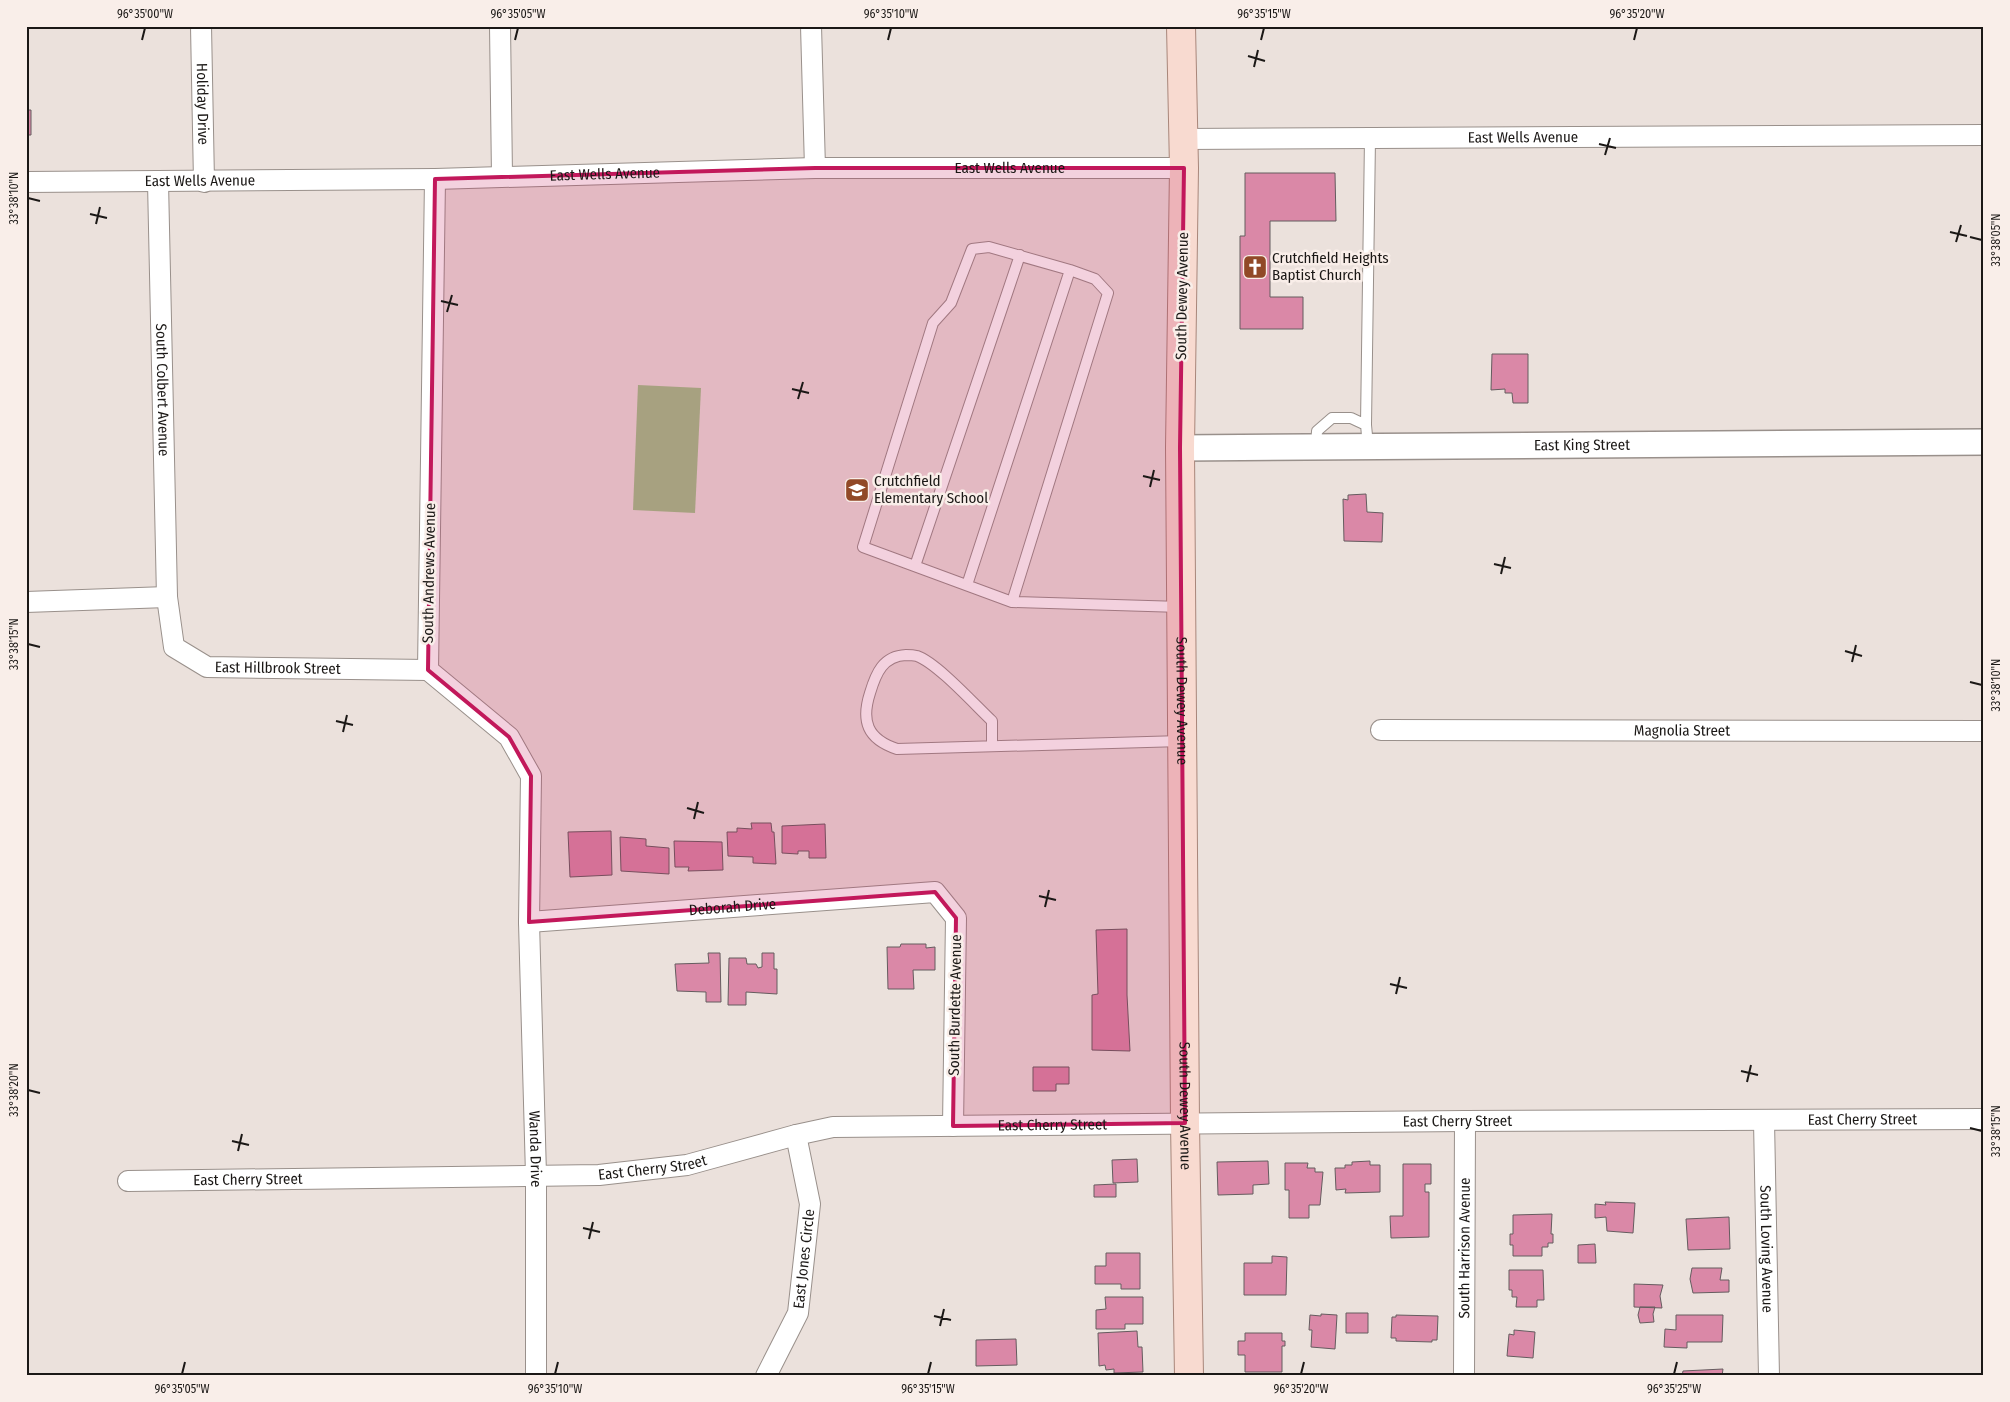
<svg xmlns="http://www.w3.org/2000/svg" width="2010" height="1402" viewBox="0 0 2010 1402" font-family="'Fira Sans Condensed',sans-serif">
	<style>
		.green { fill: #a0c48a }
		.building { fill: #da88a7; stroke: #655c5f }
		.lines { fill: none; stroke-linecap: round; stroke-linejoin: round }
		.service-casing { stroke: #99908b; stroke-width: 12 }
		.minor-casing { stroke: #99908b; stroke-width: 22 }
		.tertiary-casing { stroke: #99908b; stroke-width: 28 }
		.primary-casing { stroke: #a8867a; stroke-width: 30 }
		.service { stroke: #fff; stroke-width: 10 }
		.minor { stroke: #fff; stroke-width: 20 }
		.tertiary { stroke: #fff; stroke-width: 25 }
		.primary { stroke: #f8dad0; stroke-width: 28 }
		.marked { fill: #c2185b; fill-opacity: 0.2; stroke: #c2185b; stroke-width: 4; stroke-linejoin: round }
		.ticks { fill: none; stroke: #1b1816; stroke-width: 2 }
		.labels { text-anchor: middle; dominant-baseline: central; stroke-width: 5; stroke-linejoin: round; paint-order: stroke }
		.street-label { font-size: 15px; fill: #1b1816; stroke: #f9eee9 }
		.poi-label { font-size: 15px; fill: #1b1816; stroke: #f9eee9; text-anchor: start }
		.neatline { fill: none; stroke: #1b1816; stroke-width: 2 }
		.ticks-label { font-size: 12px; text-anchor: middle; fill: #1b1816 }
	</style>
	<rect width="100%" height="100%" fill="#ebe1dc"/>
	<path class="green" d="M638,385L701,388L695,513L633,510Z"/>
	<path class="building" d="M26,110H31V135H26Z
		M1245,173H1335L1336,221H1270V297H1303V329H1240V236H1245Z
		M1492,354H1528V403H1513L1512,393H1505V389L1491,390Z
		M1366,494L1367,512L1383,513L1382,542L1344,541L1343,499L1348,500V495Z
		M751,823H771L772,832H774L776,864L753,863V857L728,856L727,832H737V828L752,829Z
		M825,824L826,858H809V851H798V854L782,853V826Z
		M611,831L612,875L570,877L568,832Z
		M620,837L646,839V846L669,848V874L621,871Z
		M674,841L722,842L723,870L688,871L689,867H675Z
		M1127,929V995L1130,1051L1092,1050V995L1098,994L1096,930Z
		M901,944H926V948L935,947V970H913L914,989H888L887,947H900Z
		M708,953H720L721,1002H706V992L677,991L675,964L709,963Z
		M762,953H774V969H777V994L746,992V1005H728L729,958H746L747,964H756L758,968L762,967Z
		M1033,1067H1069V1084H1056V1091H1033Z
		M1137,1159L1138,1182L1113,1183L1112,1160Z
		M1268,1161L1269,1184L1253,1185V1194L1218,1195L1217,1162Z
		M1370,1161V1165H1380V1192L1345,1193L1346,1189L1336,1190L1335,1168H1345V1165H1352V1162Z
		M1285,1163H1308L1307,1168H1315V1172H1323L1320,1205H1309V1218H1289V1190H1285Z
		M1403,1164H1431V1184H1425V1192H1429V1237L1391,1238L1390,1216H1403Z
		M1116,1184V1197H1094V1185Z
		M1605,1202L1635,1203L1633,1233L1607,1231L1606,1217L1595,1218V1204L1606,1205Z
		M1552,1214L1551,1234H1553V1243H1548V1247H1542V1256H1513V1245H1510V1234H1513V1215Z
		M1729,1217L1730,1249L1688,1250L1686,1219Z
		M1595,1244L1596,1263H1578V1245Z
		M1106,1253H1140V1289H1121V1284H1095V1266H1106Z
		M1272,1256L1287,1257L1286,1295H1244V1263H1272Z
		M1692,1268H1722L1720,1280H1729V1292L1693,1293L1690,1279Z
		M1509,1270H1543L1544,1300H1537V1307H1516L1517,1297H1512V1290H1509Z
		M1634,1284L1663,1285L1660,1296L1662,1308L1634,1307Z
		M1105,1297H1143V1324H1125V1329H1096V1310L1106,1309Z
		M1640,1307H1655L1653,1314L1654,1322L1640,1323L1638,1315Z
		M1346,1313H1368V1333H1346Z
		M1321,1314L1337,1315L1335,1349L1311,1347L1312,1330H1309L1310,1315L1321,1316Z
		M1396,1315L1438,1316L1437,1340H1432V1342L1396,1341V1338H1391L1392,1317H1396Z
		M1676,1315H1723L1722,1342H1687V1348L1664,1347L1665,1329L1676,1330Z
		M1514,1330L1535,1332L1533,1358L1507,1356L1509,1334L1514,1335Z
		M1137,1331L1138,1347H1142L1143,1372L1114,1373V1369L1106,1370L1105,1365L1099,1366L1098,1333Z
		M1245,1333H1282V1341H1285V1346H1282V1372H1245V1355H1238V1341H1245Z
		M1016,1339L1017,1365L976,1366V1340Z
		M1723,1369L1722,1376H1682L1683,1371Z"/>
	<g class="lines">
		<defs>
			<path id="service" d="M1366,425L1370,138
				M1316,447L1317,431L1332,418H1351L1366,425L1368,446
				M915,566L1020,255
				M967,585L1070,270
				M1012,602L1108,293L1095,279L1070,270L989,247L972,249L951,303L933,323L863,547L1012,602L1181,607
				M992,745V721C975,705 937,663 917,656C913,655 909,655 906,655C883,656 876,673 870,693C861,721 867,739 897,749L1182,741"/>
			<g id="minor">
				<path id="s1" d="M201,26L204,182"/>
				<path d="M500,26L502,176"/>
				<path d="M811,26L815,168"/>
				<path id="s2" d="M1183,139L1984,135"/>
				<path id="s3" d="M435,179L428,670L509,737L531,776L529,922L536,1175V1376"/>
				<path id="s4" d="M26,182L435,179L815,168H1184"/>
				<path id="s5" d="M158,182L167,597L174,647L207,667L428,670"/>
				<path d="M26,602L167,597"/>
				<path id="s6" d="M1381,730L1984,731"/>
				<path id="s7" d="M529,922L935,892L956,918L953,1126"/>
				<path id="s8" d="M1764,1121L1769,1376"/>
				<path id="s9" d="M128,1181L599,1175L687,1165L796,1135L833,1127L1465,1121L1984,1119"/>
				<path id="s10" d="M766,1376L798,1313L810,1204L796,1135"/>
				<path id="s11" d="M1464,1376L1465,1121"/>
			</g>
			<g id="tertiary">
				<path id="s12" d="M1180,448L1984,442"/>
			</g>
			<g id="primary">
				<path id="s13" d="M1181,26L1184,168L1180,448L1185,1123L1189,1376"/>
			</g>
		</defs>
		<use href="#service" class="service-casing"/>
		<use href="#minor" class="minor-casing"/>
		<use href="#tertiary" class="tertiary-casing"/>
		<use href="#primary" class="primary-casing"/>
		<use href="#service" class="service"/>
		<use href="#minor" class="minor"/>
		<use href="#tertiary" class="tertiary"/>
		<use href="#primary" class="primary"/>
	</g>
	<path class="marked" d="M815,168H1184L1180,448L1185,1123L953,1126L956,918L935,892L529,922L531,776L509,737L428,670L435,179Z"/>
	<path class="ticks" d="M142,40L145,28M515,40L518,28M888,40L891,28M1261,40L1264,28M1634,40L1637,28M1248,56L1265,61M1254,67L1258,50M1599,144L1616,148M1605,155L1610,138M28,198L40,201M90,214L107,218M96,224L100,207M1950,232L1967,236M1970,237L1982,240M1956,242L1961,225M441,301L458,305M447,312L452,295M792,389L809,393M798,399L803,382M1143,476L1160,480M1150,487L1154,470M1494,564L1511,568M1501,574L1505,557M28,644L40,647M1845,651L1862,656M1852,662L1856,645M1970,682L1982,685M336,721L353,725M343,732L347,715M687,808L704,813M694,819L698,802M1039,896L1056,900M1045,907L1049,890M1390,984L1407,988M1396,994L1400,977M1741,1071L1758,1075M1747,1082L1751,1065M28,1090L40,1093M1970,1128L1982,1131M232,1141L249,1145M238,1151L242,1134M583,1228L600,1232M589,1239L593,1222M934,1316L951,1320M940,1326L944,1309M182,1374L185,1362M555,1374L558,1362M928,1374L931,1362M1301,1374L1304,1362M1674,1374L1677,1362"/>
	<defs>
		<symbol id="church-square" viewBox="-11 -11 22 22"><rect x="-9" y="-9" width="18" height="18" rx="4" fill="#914927" stroke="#f9eee9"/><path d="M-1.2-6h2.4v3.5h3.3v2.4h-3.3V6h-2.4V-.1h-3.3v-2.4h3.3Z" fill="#fff"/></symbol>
		<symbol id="school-square" viewBox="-11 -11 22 22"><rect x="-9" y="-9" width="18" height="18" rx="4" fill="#914927" stroke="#f9eee9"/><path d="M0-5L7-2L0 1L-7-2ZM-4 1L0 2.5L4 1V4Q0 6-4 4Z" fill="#fff"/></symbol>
	</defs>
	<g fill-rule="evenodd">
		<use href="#church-square" x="1241" y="253" width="28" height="28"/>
		<use href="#school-square" x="843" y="476" width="28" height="28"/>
	</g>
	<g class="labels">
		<g class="street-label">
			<text stroke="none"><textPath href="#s1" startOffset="78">Holiday Drive</textPath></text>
			<text stroke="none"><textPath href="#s2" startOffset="340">East Wells Avenue</textPath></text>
			<text stroke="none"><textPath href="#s4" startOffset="984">East Wells Avenue</textPath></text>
			<text stroke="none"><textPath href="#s4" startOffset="579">East Wells Avenue</textPath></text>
			<text stroke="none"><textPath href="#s4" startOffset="174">East Wells Avenue</textPath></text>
			<text transform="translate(1182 296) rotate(-89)">South Dewey Avenue</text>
			<text stroke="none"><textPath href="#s5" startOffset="208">South Colbert Avenue</textPath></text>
			<text stroke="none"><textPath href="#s12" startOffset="402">East King Street</textPath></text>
			<text transform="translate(429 573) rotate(-89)">South Andrews Avenue</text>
			<text stroke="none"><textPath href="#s5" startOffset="575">East Hillbrook Street</textPath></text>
			<text stroke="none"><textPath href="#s13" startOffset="675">South Dewey Avenue</textPath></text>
			<text stroke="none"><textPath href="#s6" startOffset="301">Magnolia Street</textPath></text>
			<text stroke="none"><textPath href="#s7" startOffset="204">Deborah Drive</textPath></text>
			<text transform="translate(955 1005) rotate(-89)">South Burdette Avenue</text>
			<text stroke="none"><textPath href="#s13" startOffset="1080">South Dewey Avenue</textPath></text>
			<text stroke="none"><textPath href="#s9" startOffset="1740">East Cherry Street</textPath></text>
			<text stroke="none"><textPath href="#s9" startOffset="1335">East Cherry Street</textPath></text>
			<text stroke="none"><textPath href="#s9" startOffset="930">East Cherry Street</textPath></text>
			<text stroke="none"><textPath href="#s3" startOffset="1014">Wanda Drive</textPath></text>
			<text stroke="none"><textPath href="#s9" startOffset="525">East Cherry Street</textPath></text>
			<text stroke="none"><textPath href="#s9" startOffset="120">East Cherry Street</textPath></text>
			<text stroke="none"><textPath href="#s11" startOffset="128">South Harrison Avenue</textPath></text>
			<text stroke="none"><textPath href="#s8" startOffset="128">South Loving Avenue</textPath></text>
			<text stroke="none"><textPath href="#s10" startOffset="125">East Jones Circle</textPath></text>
		</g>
		<g class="poi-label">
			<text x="1272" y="258">Crutchfield Heights<tspan x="1272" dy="17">Baptist Church</tspan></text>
			<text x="874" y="481">Crutchfield<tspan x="874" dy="17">Elementary School</tspan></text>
		</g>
	</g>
	<rect width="2010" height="1402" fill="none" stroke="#f9eee9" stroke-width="55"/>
	<rect x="28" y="28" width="1954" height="1346" class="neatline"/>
	<g class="ticks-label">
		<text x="145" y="18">96°35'00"W</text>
		<text x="518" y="18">96°35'05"W</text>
		<text x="891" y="18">96°35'10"W</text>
		<text x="1264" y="18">96°35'15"W</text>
		<text x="1637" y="18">96°35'20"W</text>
		<text transform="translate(14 198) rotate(-90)" y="4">33°38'10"N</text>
		<text transform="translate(1996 240) rotate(-90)" y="4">33°38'05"N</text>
		<text transform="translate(14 644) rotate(-90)" y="4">33°38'15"N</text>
		<text transform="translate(1996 685) rotate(-90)" y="4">33°38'10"N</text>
		<text transform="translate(14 1090) rotate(-90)" y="4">33°38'20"N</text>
		<text transform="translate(1996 1131) rotate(-90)" y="4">33°38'15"N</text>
		<text x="182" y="1393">96°35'05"W</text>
		<text x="555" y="1393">96°35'10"W</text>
		<text x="928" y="1393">96°35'15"W</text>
		<text x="1301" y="1393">96°35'20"W</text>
		<text x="1674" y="1393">96°35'25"W</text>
	</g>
</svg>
